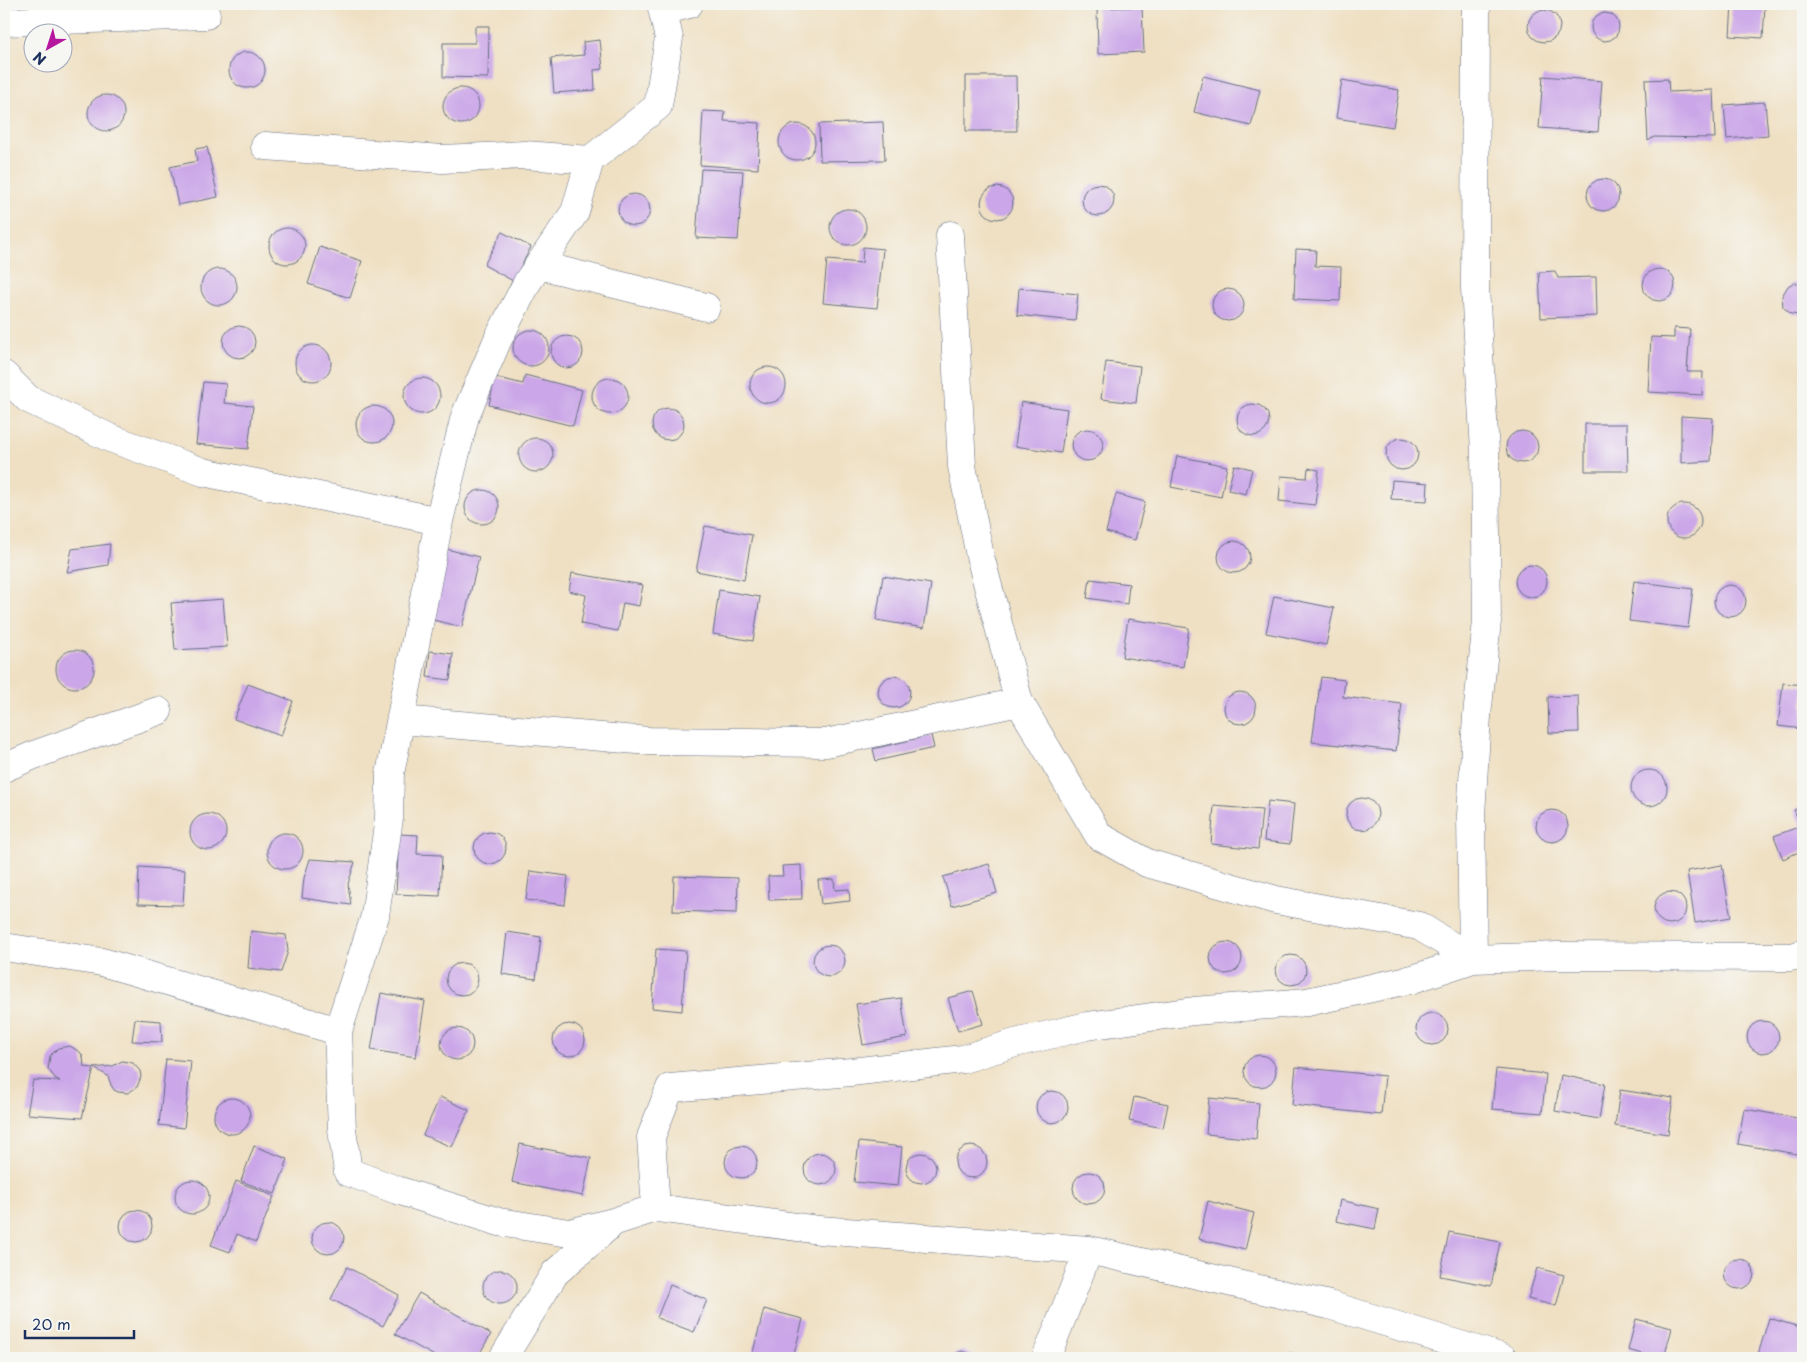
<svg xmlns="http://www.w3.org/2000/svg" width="1807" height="1362" viewBox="0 0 1807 1362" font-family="'Playpen Sans',sans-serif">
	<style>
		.building { fill: #cba6e8 }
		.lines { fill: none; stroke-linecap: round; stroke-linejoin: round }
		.minor-casing { stroke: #656d81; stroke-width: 29 }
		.minor { stroke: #fff; stroke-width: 28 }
	</style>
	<rect width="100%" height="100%" fill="#f6f6f2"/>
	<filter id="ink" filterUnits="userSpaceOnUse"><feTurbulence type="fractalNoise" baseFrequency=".02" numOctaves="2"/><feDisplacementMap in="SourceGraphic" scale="10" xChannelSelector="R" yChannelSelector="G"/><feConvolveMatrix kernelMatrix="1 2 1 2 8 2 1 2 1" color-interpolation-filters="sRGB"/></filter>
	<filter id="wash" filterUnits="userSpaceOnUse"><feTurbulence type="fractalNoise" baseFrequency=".0096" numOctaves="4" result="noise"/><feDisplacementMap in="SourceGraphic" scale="20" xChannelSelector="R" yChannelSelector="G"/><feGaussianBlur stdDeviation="1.12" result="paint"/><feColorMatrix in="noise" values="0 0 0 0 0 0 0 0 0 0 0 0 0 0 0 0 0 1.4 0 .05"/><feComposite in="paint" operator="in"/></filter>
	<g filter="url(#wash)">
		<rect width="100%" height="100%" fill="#efe0c3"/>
		<g id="blocks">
			<path class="building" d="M566,4H587V5L567,9Z
				M1732,4L1765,6L1763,38L1730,36Z
				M1142,7L1144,52L1098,54L1097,8Z
				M1528 26a16 16 0 1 1 32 0a16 16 0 1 1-32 0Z
				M1591 27a14 14 0 1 1 28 0a14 14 0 1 1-28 0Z
				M475,26H489L488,78L443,77V43H475Z
				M600,40L603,69L594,70L595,90L554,93L551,58L584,55L583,42Z
				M229 70a18 18 0 1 1 36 0a18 18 0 1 1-36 0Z
				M966,76H1016L1017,131H966Z
				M1203,76L1260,90L1251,126L1194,112Z
				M1543,76L1602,81L1598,132L1539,128Z
				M1668,79L1669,92L1713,90L1715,138L1654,137L1648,141L1645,80Z
				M1342,80L1399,90L1393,127L1336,118Z
				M443 106a18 18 0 1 1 36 0a18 18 0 1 1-36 0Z
				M88 113a18 18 0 1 1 36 0a18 18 0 1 1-36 0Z
				M1765,102L1768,135L1727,139L1724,105Z
				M703,111L725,112L724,121L760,123L758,169L700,165Z
				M883,122L885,160L820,161L819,124Z
				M779 142a18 18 0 1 1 36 0a18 18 0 1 1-36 0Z
				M207,147L218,197L178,205L170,167L197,161L195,149Z
				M701,169L743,171L738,240L696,238Z
				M1587 195a16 16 0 1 1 32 0a16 16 0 1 1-32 0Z
				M1082 200a16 16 0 1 1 32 0a16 16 0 1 1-32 0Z
				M981 203a16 16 0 1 1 32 0a16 16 0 1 1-32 0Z
				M618 210a16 16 0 1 1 32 0a16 16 0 1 1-32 0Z
				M830 227a18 18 0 1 1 36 0a18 18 0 1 1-36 0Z
				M269 246a18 18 0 1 1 36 0a18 18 0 1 1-36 0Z
				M502,232L531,247L513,281L484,265Z
				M320,247L362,261L350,298L308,284Z
				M863,247L883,249L877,308L823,303L827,260L862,263Z
				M1296,249L1316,250L1315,266L1341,267L1340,301L1294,299Z
				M1643 285a16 16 0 1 1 32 0a16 16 0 1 1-32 0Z
				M201 287a18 18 0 1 1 36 0a18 18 0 1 1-36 0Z
				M1555,271L1558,278L1596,277L1597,316L1541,318L1539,272Z
				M1793,283L1803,284V314L1801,315L1791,314L1783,307L1782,296L1788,286Z
				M1019,288L1078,294L1075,321L1017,315Z
				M1212 305a16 16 0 1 1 32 0a16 16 0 1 1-32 0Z
				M223 342a16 16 0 1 1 32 0a16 16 0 1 1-32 0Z
				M1674,328L1690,329L1687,372H1703L1702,395L1648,392L1651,337L1674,338Z
				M513 348a18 18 0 1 1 36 0a18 18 0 1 1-36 0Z
				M551 352a16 16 0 1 1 32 0a16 16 0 1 1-32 0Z
				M295 363a18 18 0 1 1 36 0a18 18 0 1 1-36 0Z
				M1106,362L1140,366L1136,403L1101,399Z
				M750 385a18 18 0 1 1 36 0a18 18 0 1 1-36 0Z
				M525,375L582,390L573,426L489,405L495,377L523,384Z
				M404 396a18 18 0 1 1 36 0a18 18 0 1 1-36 0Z
				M592 396a18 18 0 1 1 36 0a18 18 0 1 1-36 0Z
				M203,382L226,384L224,403L253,406L248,449L196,444Z
				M1021,402L1067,409L1061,453L1015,446Z
				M1237 420a16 16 0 1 1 32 0a16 16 0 1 1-32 0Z
				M356 424a18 18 0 1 1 36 0a18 18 0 1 1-36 0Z
				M652 424a16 16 0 1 1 32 0a16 16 0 1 1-32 0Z
				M1681,416L1713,418L1711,461L1681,463Z
				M1585,424H1627L1628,471H1585Z
				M1071 445a16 16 0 1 1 32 0a16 16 0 1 1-32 0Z
				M1506 447a16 16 0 1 1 32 0a16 16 0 1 1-32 0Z
				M519 455a17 17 0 1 1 34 0a17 17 0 1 1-34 0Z
				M1386 454a16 16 0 1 1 32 0a16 16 0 1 1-32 0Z
				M1177,456L1227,466L1221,497L1171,487Z
				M1234,465L1252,469L1246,494L1228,490Z
				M1308,468L1319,470L1315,505L1279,501L1281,476L1307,478Z
				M1392,480L1428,483L1427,501L1391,499Z
				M465 507a17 17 0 1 1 34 0a17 17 0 1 1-34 0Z
				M1116,494L1145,502L1135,540L1106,532Z
				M1667 521a17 17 0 1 1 34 0a17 17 0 1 1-34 0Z
				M705,526L752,535L744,580L696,571Z
				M1218 557a16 16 0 1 1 32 0a16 16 0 1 1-32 0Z
				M110,544L108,565L67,572L72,549Z
				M446,549L479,557L462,627L429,619Z
				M1515 581a16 16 0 1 1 32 0a16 16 0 1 1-32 0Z
				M572,573L643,585L639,606L623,603L618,631L581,624L586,595L569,591Z
				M883,576L931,584L924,628L876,620Z
				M1090,579L1129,584L1127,604L1087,598Z
				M1634,581L1693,589L1688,628L1629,621Z
				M1714 601a16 16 0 1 1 32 0a16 16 0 1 1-32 0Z
				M719,590L760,597L753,641L713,634Z
				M1274,596L1334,608L1326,645L1266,633Z
				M223,599L227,647L175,650L171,603Z
				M1128,619L1189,628L1183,667L1122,657Z
				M56 669a19 19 0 1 1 38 0a19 19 0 1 1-38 0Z
				M430,651L453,654L450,680L427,677Z
				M878 692a16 16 0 1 1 32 0a16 16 0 1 1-32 0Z
				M1321,677L1345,680L1343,697L1402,704L1396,751L1312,742Z
				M1783,683L1803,685V729L1778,726Z
				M248,684L293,701L281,736L234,719Z
				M1224 708a16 16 0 1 1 32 0a16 16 0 1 1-32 0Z
				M1578,696L1579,732L1549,733L1548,697Z
				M931,735L934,748L876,761L873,749Z
				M1631 788a18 18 0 1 1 36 0a18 18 0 1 1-36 0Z
				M1346 814a16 16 0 1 1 32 0a16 16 0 1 1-32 0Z
				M1268,801L1294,804L1290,844L1264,841Z
				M1214,806L1262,810L1258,849L1211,844Z
				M1803,806V850L1783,859L1774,836L1801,826L1794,810Z
				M1536 826a16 16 0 1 1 32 0a16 16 0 1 1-32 0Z
				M190 832a18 18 0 1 1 36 0a18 18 0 1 1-36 0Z
				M474 848a16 16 0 1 1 32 0a16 16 0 1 1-32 0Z
				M267 851a18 18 0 1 1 36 0a18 18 0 1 1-36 0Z
				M399,834L418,835L417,854L442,855L440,896L396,894Z
				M310,859L355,862L348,884L351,905L302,898L304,878Z
				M989,864L997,893L952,906L943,877Z
				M801,865L802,899L769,900L768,876H783L782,866Z
				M1722,865L1731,917L1695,923L1687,871Z
				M139,867L185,870L183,905L138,904Z
				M530,871L568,876L565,905L526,900Z
				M674,876L738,878L737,913L673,911Z
				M834,879L835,890L849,889L850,901L821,904L818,880Z
				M1654 908a16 16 0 1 1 32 0a16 16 0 1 1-32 0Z
				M251,931L286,935L288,951L281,972L248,968Z
				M507,932L541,937L536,979L502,974Z
				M1210 958a16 16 0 1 1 32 0a16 16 0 1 1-32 0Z
				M813 961a16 16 0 1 1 32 0a16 16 0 1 1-32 0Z
				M656,949L686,951L682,1011L652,1008Z
				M1276 970a15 15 0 1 1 30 0a15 15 0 1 1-30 0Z
				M446 979a16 16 0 1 1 32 0a16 16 0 1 1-32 0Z
				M973,991L983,1024L958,1031L948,998Z
				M381,993L425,1001L416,1057L371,1050Z
				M901,998L907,1037L863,1045L856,1004Z
				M1416 1029a16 16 0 1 1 32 0a16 16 0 1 1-32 0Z
				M135,1019L161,1021L162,1042L132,1041Z
				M1747 1037a16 16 0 1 1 32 0a16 16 0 1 1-32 0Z
				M553 1040a16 16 0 1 1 32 0a16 16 0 1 1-32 0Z
				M441 1044a16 16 0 1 1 32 0a16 16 0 1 1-32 0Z
				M70,1046L80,1052L83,1057L84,1067L94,1068L82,1118L27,1114L33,1080L60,1081L55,1078L48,1069L50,1056L58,1048Z
				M1244 1071a16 16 0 1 1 32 0a16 16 0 1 1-32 0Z
				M166,1059L191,1061L184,1128L159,1125Z
				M122,1061L133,1063L140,1071L141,1077L137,1087L128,1093L118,1092L114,1090L111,1085L108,1076L94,1068L113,1066Z
				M1296,1067L1385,1076L1381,1115L1292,1105Z
				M1496,1069L1546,1074L1542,1113L1492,1109Z
				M1561,1075L1605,1084L1599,1119L1555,1111Z
				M1620,1090L1673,1098L1668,1134L1615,1126Z
				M1036 1107a16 16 0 1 1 32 0a16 16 0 1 1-32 0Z
				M440,1097L469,1110L452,1147L423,1135Z
				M1134,1097L1168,1104L1163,1128L1129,1121Z
				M214 1116a18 18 0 1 1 36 0a18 18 0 1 1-36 0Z
				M1209,1098L1259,1103L1256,1139L1206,1134Z
				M1744,1109L1803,1119V1155L1738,1144Z
				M859,1142L902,1147L898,1186L854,1182Z
				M520,1144L591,1158L583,1196L512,1182Z
				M254,1146L288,1159L275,1194L241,1181Z
				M955 1162a16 16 0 1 1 32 0a16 16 0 1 1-32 0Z
				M725 1162a16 16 0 1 1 32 0a16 16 0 1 1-32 0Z
				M906 1168a15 15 0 1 1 30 0a15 15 0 1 1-30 0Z
				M804 1169a16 16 0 1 1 32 0a16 16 0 1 1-32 0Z
				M1073 1188a16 16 0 1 1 32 0a16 16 0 1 1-32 0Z
				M175 1197a17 17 0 1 1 34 0a17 17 0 1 1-34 0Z
				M236,1181L274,1196L256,1242L237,1234L230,1252L211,1245Z
				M1340,1200L1379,1209L1375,1229L1336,1221Z
				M1208,1201L1254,1213L1245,1250L1199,1239Z
				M120 1226a16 16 0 1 1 32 0a16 16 0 1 1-32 0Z
				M312 1238a16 16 0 1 1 32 0a16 16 0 1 1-32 0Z
				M1449,1232L1500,1242L1491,1286L1440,1276Z
				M1724 1274a15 15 0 1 1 30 0a15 15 0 1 1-30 0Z
				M347,1267L399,1295L383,1326L331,1299Z
				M1537,1268L1564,1275L1556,1306L1528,1299Z
				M483 1287a17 17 0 1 1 34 0a17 17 0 1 1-34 0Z
				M670,1285L707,1300L694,1332L657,1318Z
				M419,1293L491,1334L477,1358H438L395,1334Z
				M764,1309L803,1319L793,1358H760L752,1356Z
				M1769,1318L1803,1328V1358H1757Z
				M1636,1319L1672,1328L1664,1358H1656L1628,1350Z
				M962,1351L972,1354L977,1358H949L952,1355Z
				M1291,1353L1296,1354L1303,1358H1279Z"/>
		</g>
	</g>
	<g filter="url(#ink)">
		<use href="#blocks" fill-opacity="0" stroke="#656d81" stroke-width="1"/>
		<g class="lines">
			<defs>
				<path id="minor" d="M661,4L669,38L658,106L590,160L575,212L528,281L498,339L465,416L439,521L390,774L389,818L375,916L338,1031L342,1129L348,1172L397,1190L499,1222L569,1233L613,1222L656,1208L819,1230L1089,1250L1329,1305L1503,1358
					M663,11L689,4
					M4,22L206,15
					M265,146L442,159L525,155L590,160
					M950,235L962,466L980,556L1019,702L1099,836L1147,863L1276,900L1419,926L1473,959L1557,956L1791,957L1803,954
					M539,265L706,307
					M4,375L28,399L110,438L203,472L439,521
					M401,720L649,741L826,743L1019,702
					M4,768L34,755L158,711
					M4,947L102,962L338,1031
					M656,1208L651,1137L670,1088L851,1072L963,1059L1015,1043L1087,1026L1194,1011L1307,1002L1413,979L1473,959L1471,815L1477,716L1487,621L1485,451L1475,288L1476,4
					M503,1358L555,1273L610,1225
					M1046,1358L1089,1250"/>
			</defs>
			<use href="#minor" class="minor-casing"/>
			<use href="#minor" class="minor"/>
		</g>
	</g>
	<rect width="1807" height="1362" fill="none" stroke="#f6f6f2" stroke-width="20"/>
	<g transform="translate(48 48) rotate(219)"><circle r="24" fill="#f6f6f2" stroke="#9ea6b7"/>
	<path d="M0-4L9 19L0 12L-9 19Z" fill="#b5179e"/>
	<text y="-8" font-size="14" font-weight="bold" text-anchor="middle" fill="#1b2f5e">N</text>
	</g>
	<path d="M25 1330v8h109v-8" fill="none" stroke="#1b2f5e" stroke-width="2.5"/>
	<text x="32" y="1330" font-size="15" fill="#1b2f5e" stroke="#f6f6f2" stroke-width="4" paint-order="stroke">20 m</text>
</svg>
